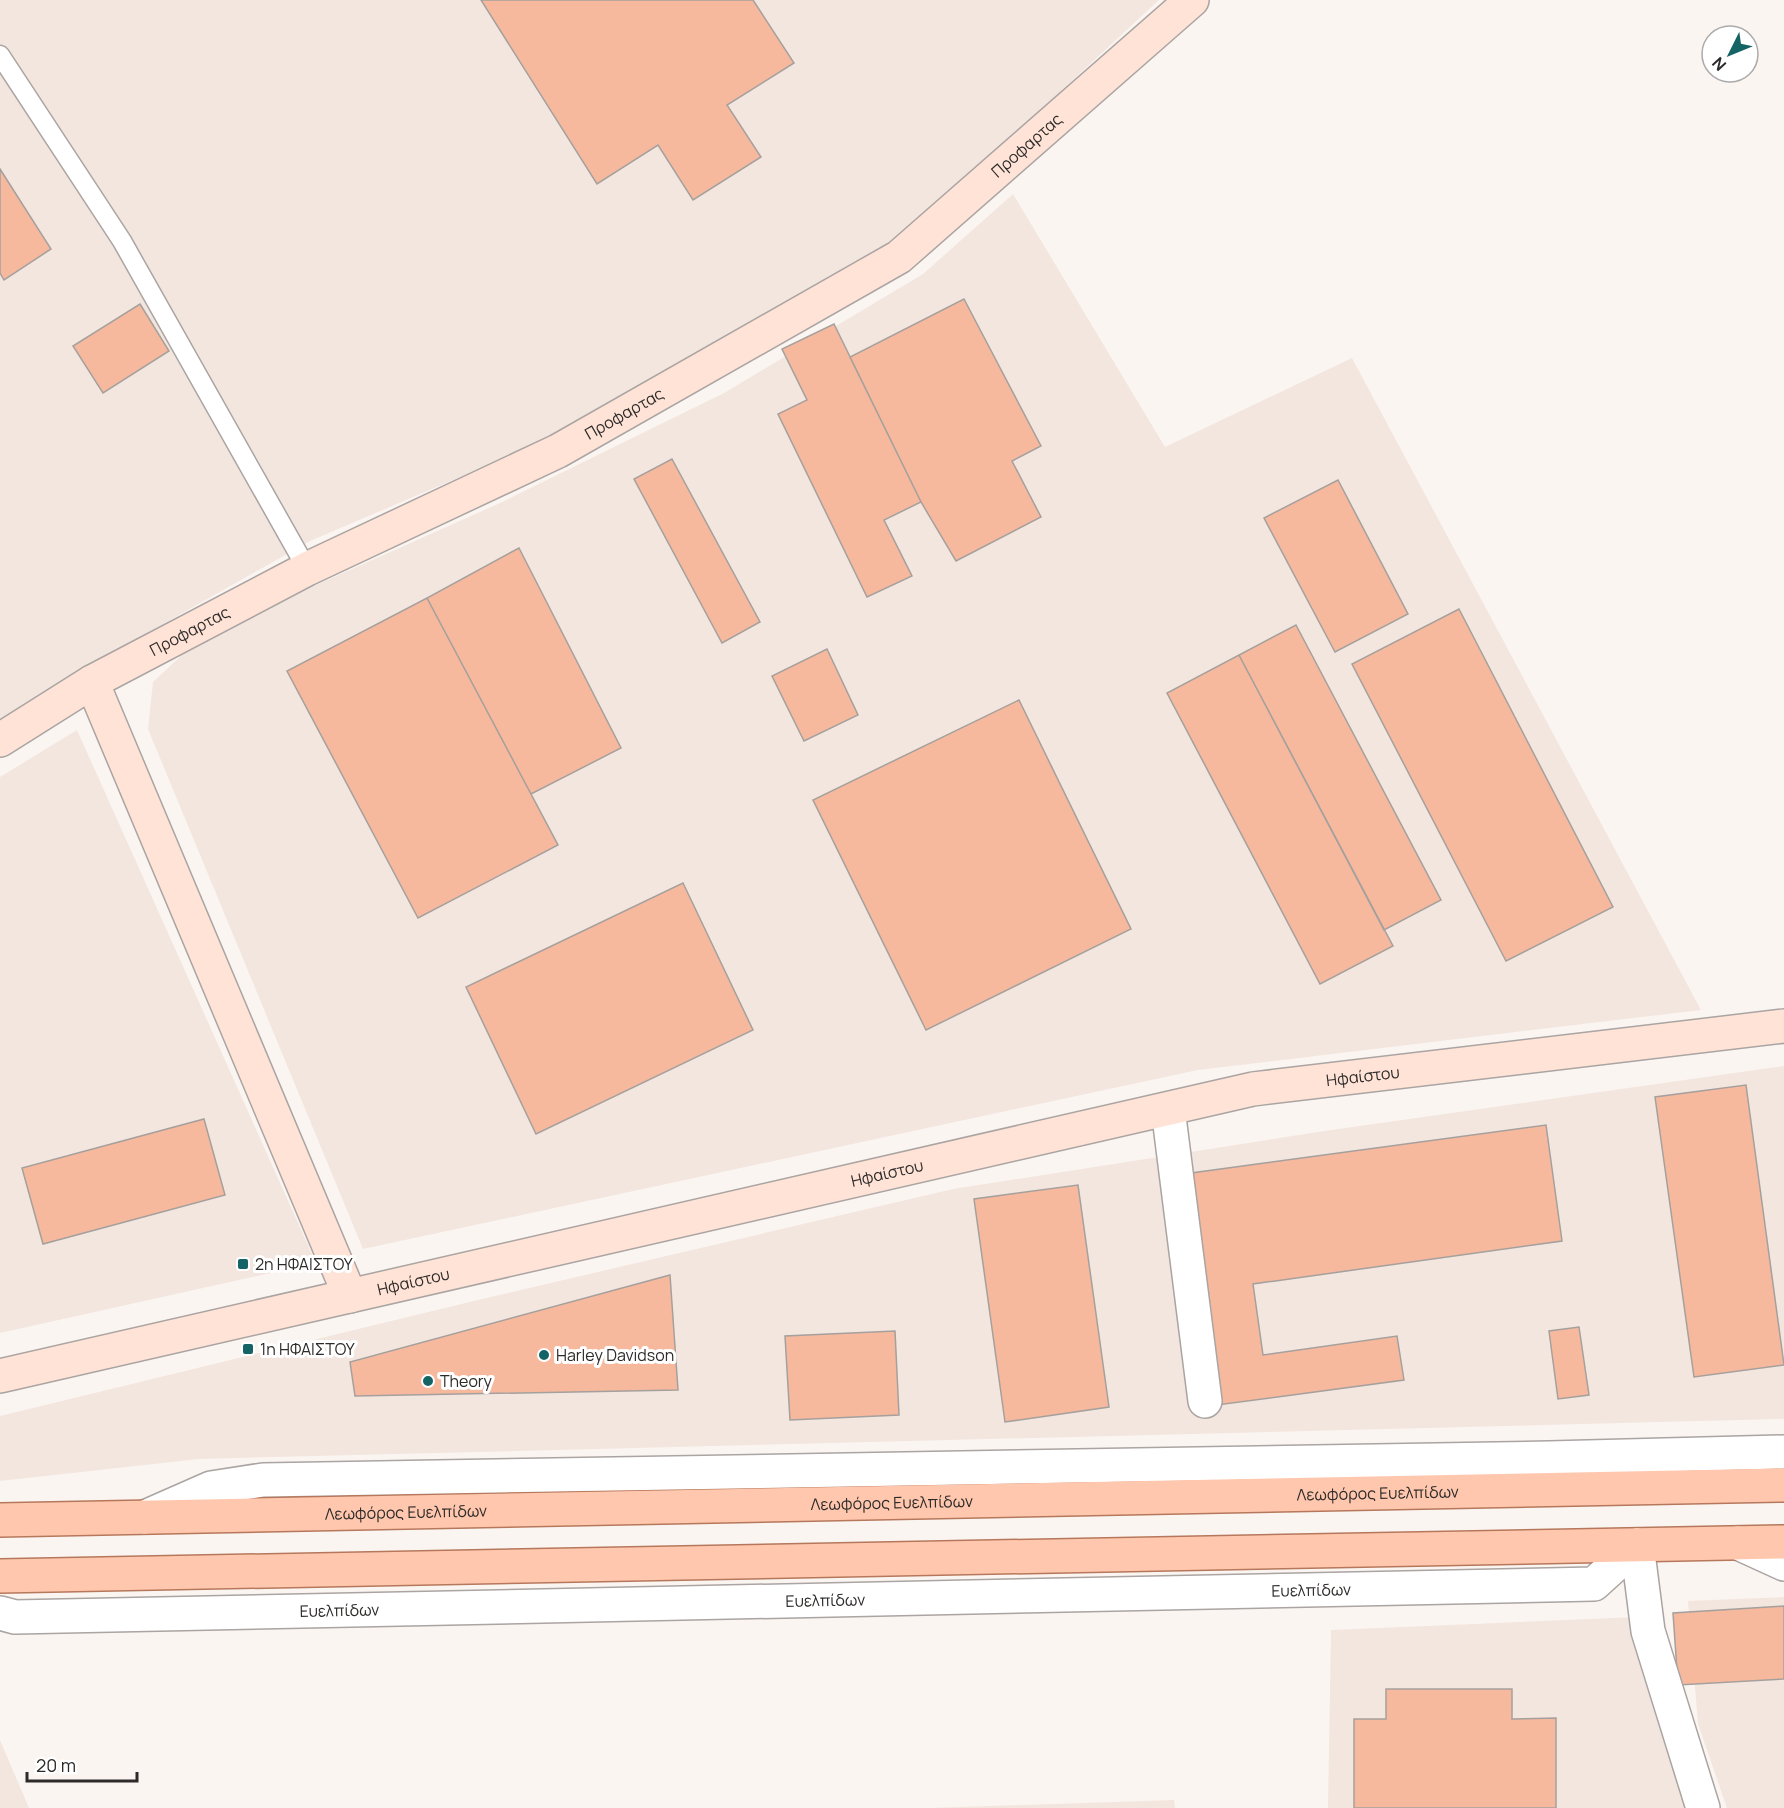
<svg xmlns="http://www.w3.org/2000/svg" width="1784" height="1808" viewBox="0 0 1784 1808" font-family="Manrope,sans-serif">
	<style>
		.built { fill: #f3e6df }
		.building { fill: #f7b99d; stroke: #a5a09d; stroke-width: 1.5 }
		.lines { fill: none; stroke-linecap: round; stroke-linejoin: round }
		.lane-casing { stroke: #aaa4a2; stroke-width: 21 }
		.street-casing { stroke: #aaa4a2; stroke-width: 36 }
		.secondary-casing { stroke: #aaa4a2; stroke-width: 36 }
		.primary-casing { stroke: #b6785c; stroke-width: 36 }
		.lane { stroke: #fff; stroke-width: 18 }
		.street { stroke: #fff; stroke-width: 33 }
		.secondary { stroke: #ffe3d6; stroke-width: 33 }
		.primary { stroke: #ffc7ad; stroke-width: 33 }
		.poi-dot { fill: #156465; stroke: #fff; stroke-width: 2 }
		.labels { text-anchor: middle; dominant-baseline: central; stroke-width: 6; stroke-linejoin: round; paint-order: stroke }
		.street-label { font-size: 16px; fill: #2d2b2a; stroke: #fff }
		.poi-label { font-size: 16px; fill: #2d2b2a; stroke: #fff; text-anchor: start }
	</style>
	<rect width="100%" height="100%" fill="#fbf5f2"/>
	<path class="built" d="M0,0H1159L892,248L540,443L310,541L80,671L0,723Z
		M1013,194L1165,447L1352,358L1701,1010L1198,1070L363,1249L148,729L153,682L202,636L500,503L724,393L923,274Z
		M77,730L316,1263L0,1333V777Z
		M1784,1066V1419L199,1459L0,1481V1416L482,1299L953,1189L1324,1131Z
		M1784,1597V1808H1727L1698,1724L1688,1601Z
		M1637,1617L1694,1808H1328L1331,1630Z
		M0,1740L29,1808H0Z
		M1174,1800L1175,1808H929Z"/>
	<path class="building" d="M481,0H753L794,63L727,105L761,157L693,200L658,145L597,184Z
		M0,169L51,249L4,280L0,273Z
		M964,299L1041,446L1012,461L1041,517L956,561L921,502L850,357Z
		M140,304L169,351L103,393L73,346Z
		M834,324L921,502L884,520L912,576L867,597L778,414L807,400L782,349Z
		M672,459L760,622L722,643L634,479Z
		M1338,480L1408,614L1335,652L1264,518Z
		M519,548L621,748L531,794L427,598Z
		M427,598L558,845L418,918L287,671Z
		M1459,609L1613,907L1506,961L1352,664Z
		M1296,625L1441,900L1384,930L1239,655Z
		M827,649L858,715L804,741L772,676Z
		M1239,655L1393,946L1320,984L1167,693Z
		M1019,700L1131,929L926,1030L813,800Z
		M683,883L753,1030L536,1134L466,987Z
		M1746,1085L1784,1365L1694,1377L1655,1097Z
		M204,1119L225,1195L43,1244L22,1168Z
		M1546,1125L1562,1241L1253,1284L1263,1355L1397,1336L1404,1380L1217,1405L1184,1174Z
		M1078,1185L1109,1407L1005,1422L974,1199Z
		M670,1275L678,1390L355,1396L350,1362Z
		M1579,1327L1589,1395L1558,1399L1549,1331Z
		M895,1331L899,1415L790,1420L785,1336Z
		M1784,1606V1679L1678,1685L1673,1613Z
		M1386,1689H1512V1719L1556,1718V1808H1354V1719H1386Z"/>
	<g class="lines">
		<defs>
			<path id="lane" d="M0,55L122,241L307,569"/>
			<g id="street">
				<path d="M1168,1109L1205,1401"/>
				<path d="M145,1517L211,1488L263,1480L1549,1458L1784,1452"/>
				<path d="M1738,1543L1784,1564"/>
				<path d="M1637,1545L1648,1631L1703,1808"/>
				<path id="s1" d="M0,1613L15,1617L1594,1584L1637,1545"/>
			</g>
			<g id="secondary">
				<path d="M92,682L350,1296"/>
				<path id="s2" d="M0,740L92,682L307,569L558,451L899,257L1192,0"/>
				<path id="s3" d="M0,1376L1253,1089L1784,1026"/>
			</g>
			<g id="primary">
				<path id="s4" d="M0,1520L1784,1485"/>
				<path d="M0,1576L1784,1542"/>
			</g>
		</defs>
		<use href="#lane" class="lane-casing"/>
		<use href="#street" class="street-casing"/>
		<use href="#secondary" class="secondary-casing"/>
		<use href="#primary" class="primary-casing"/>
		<use href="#lane" class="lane"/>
		<use href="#street" class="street"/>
		<use href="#secondary" class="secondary"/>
		<use href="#primary" class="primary"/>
	</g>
	<g class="poi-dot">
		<rect x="237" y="1258" width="12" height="12" rx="3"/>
		<rect x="242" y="1343" width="12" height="12" rx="3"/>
		<circle cx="544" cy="1355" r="6"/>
		<circle cx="428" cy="1381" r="6"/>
	</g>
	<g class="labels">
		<g class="street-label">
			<text stroke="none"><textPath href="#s2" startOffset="1191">Προφαρτας</textPath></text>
			<text stroke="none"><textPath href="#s2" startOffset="705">Προφαρτας</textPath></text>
			<text stroke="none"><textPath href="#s2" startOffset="219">Προφαρτας</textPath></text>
			<text stroke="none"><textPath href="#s3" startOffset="1396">Ηφαίστου</textPath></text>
			<text stroke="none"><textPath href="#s3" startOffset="910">Ηφαίστου</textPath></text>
			<text stroke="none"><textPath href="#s3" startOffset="424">Ηφαίστου</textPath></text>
			<text stroke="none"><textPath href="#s4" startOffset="1378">Λεωφόρος Ευελπίδων</textPath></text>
			<text stroke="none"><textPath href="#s4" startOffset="892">Λεωφόρος Ευελπίδων</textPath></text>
			<text stroke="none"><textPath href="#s4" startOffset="406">Λεωφόρος Ευελπίδων</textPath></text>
			<text stroke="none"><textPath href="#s1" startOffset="1312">Ευελπίδων</textPath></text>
			<text stroke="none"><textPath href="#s1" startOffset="826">Ευελπίδων</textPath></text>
			<text stroke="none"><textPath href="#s1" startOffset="340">Ευελπίδων</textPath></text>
		</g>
		<g class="poi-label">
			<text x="255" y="1264">2η ΗΦΑΙΣΤΟΥ</text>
			<text x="260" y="1349">1η ΗΦΑΙΣΤΟΥ</text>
			<text x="556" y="1355">Harley Davidson</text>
			<text x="440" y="1381">Theory</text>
		</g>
	</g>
	<g transform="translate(1730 54) rotate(227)"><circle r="28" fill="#ffffff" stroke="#abaaaa" stroke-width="1.5"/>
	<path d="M0-4.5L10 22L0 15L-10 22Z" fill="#156465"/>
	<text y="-9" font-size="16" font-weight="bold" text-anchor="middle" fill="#2d2b2a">N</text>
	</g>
	<path d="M27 1772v9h110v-9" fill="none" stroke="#2d2b2a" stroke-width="3"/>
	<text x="36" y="1772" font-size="18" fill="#2d2b2a" stroke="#ffffff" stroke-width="4.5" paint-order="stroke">20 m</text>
</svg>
